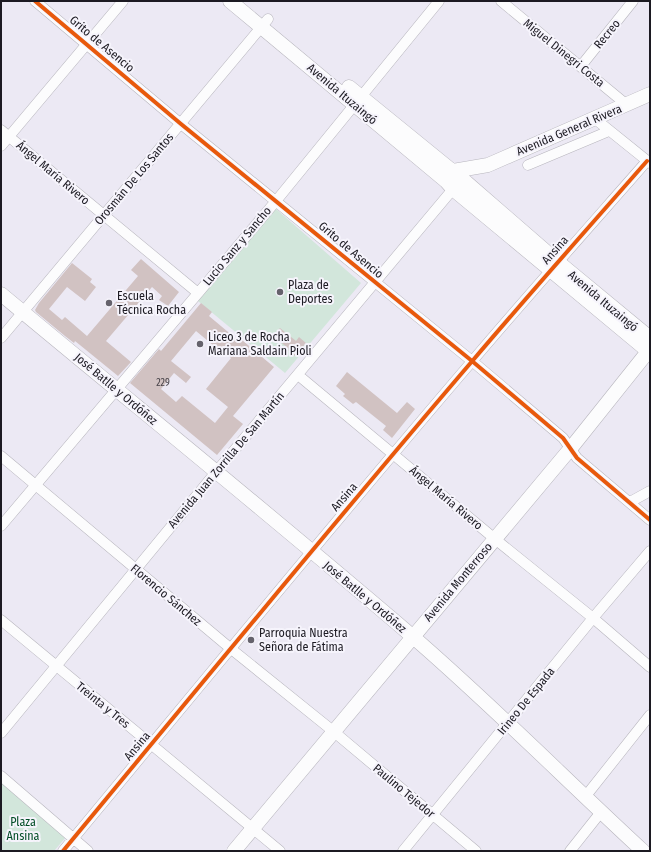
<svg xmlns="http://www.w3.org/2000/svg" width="651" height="852" viewBox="0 0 651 852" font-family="'Fira Sans Condensed',sans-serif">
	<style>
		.green { fill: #d2e6db }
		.building { fill: #d1c2c2; fill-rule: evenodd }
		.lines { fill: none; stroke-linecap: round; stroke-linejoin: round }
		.street-casing { stroke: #b7b5bd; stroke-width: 11 }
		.secondary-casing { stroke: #b7b5bd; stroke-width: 15 }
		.street { stroke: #fcfcfd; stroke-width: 10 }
		.secondary { stroke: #fcfcfd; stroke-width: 14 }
		.cycleway-casing { stroke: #f6f4fc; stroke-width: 6 }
		.cycleway { stroke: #e8590c; stroke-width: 4 }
		.poi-dot { fill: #65626c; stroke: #f6f4fc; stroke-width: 1.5 }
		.labels { text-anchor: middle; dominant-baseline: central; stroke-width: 4; stroke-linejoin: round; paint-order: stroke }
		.number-label { font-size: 10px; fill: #49444a }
		.street-label { font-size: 12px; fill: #1c1a22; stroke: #f6f4fc }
		.poi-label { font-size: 12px; fill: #1c1a22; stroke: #f6f4fc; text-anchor: start }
		.park-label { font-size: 12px; fill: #004d25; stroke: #f6f4fc }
	</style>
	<rect width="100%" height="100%" fill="#ece9f4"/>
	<path class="green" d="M276,209L361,283L285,373L198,301Z
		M1,781L66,837L54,851H1Z"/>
	<path class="building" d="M141,259L179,292L168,306L159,300L162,296L152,287L106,341L131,362L118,376L75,341L74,343L65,336L36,312L35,310L39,303L72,263L92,279L90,282L96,287L85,301L67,287L49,309L62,320L65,317L87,336L138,276L131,270Z
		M201,303L212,312L209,316L240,342L242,340L274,367L233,416L243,424L217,455L130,383L159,349L161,351ZM196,331L220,351L222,349L231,358L206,389L228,407L215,423L182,396L176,402L161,389L174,373L186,383L191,377L171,361Z
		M280,328L296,341L299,337L306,343L295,356L288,350L289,349L273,336Z
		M347,372L397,413L407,402L415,409L392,438L383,430L386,426L356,402L353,404L343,396L345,394L336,386Z"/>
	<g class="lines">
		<defs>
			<path id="street" d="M35,1L181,124L472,361L563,438L577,458L650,520
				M501,1L627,105
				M581,66L633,1
				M594,118L650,163
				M1,130L198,293
				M1,146L123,1
				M528,165L609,131
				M1,338L268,19
				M298,375L495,539L593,618L650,667
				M1,456L230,648L333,731L476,851
				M630,502L650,491
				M1,526L276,201L439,1
				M1,620L280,851
				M1,733L216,472L453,189
				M1,776L88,851
				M585,797L650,715
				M63,851C199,687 335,521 474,359C531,292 589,227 647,161
				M403,851L593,618L650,551
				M570,851L601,812"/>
			<path id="secondary" d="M230,1L446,181L453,189L648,351
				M349,87L467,183L558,262L650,338
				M448,174L453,171L488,165L650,94
				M1,294C138,408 277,520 412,636C492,705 566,780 643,851
				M234,851L571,448L650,349"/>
		</defs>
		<use href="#street" class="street-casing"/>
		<use href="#secondary" class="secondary-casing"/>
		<use href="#street" class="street"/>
		<use href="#secondary" class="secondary"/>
		<defs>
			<path id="cycleway" d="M35,1L181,124L472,361L563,438L577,458L650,520
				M63,851C199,687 335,521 474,359C531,292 589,227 647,161"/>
		</defs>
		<use href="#cycleway" class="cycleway-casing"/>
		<use href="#cycleway" class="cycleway"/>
	</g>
	<g class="poi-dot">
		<circle cx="280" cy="292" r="4"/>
		<circle cx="109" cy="303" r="4"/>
		<circle cx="200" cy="344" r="4"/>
		<circle cx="251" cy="640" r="4"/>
	</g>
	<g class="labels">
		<g class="number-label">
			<text x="163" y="383">229</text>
		</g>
		<g class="street-label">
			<text transform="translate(607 34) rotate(-51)">Recreo</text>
			<text transform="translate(102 44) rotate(40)">Grito de Asencio</text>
			<text transform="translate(564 53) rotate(39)">Miguel Dinegri Costa</text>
			<text transform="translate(342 94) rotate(40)">Avenida Ituzaingó</text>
			<text transform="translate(569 130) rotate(-23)">Avenida General Rivera</text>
			<text transform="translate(53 173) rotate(40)">Ángel María Rivero</text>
			<text transform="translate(134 179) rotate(-50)">Orosmán De Los Santos</text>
			<text transform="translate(237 246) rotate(-50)">Lucio Sanz y Sancho</text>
			<text transform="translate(351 250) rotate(40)">Grito de Asencio</text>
			<text transform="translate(555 250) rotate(-48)">Ansina</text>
			<text transform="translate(603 301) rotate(40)">Avenida Ituzaingó</text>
			<text transform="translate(116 389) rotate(40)">José Batlle y Ordóñez</text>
			<text transform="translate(226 460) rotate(-50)">Avenida Juan Zorrilla De San Martín</text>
			<text transform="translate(344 497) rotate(-49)">Ansina</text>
			<text transform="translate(446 498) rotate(40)">Ángel María Rivero</text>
			<text transform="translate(458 582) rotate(-50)">Avenida Monterroso</text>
			<text transform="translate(166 595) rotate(40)">Florencio Sánchez</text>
			<text transform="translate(365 597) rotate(40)">José Batlle y Ordóñez</text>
			<text transform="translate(526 701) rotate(-51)">Irineo De Espada</text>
			<text transform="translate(103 705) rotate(39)">Treinta y Tres</text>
			<text transform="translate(137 746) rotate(-50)">Ansina</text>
			<text transform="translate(404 791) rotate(40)">Paulino Tejedor</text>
		</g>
		<g class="poi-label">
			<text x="288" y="285">Plaza de<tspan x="288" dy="14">Deportes</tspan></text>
			<text x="117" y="296">Escuela<tspan x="117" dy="14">Técnica Rocha</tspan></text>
			<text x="208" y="337">Liceo 3 de Rocha<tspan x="208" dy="14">Mariana Saldain Pioli</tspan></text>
			<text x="259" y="633">Parroquia Nuestra<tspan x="259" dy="14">Señora de Fátima</tspan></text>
		</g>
		<g class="park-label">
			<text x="23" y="822">Plaza<tspan x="23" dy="14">Ansina</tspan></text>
		</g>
	</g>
	<rect width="651" height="852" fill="none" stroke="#1c1a22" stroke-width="4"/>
</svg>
